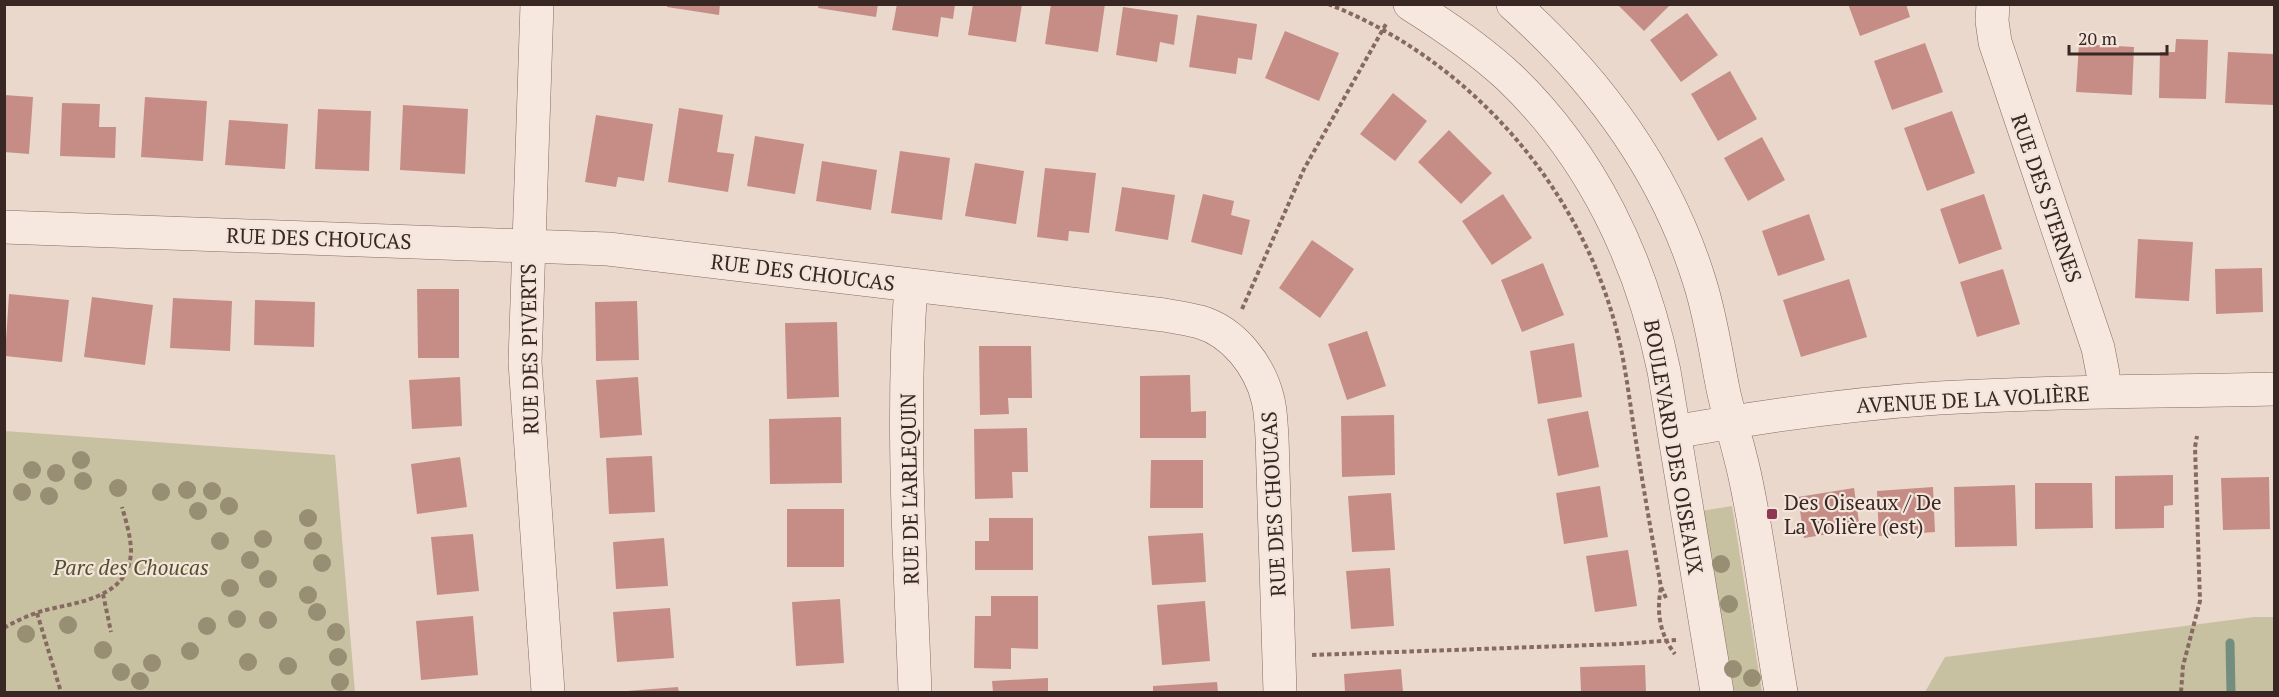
<svg xmlns="http://www.w3.org/2000/svg" width="2279" height="697" viewBox="0 0 2279 697" font-family="'PT Serif',serif">
	<style>
		.green { fill: #c8c1a1 }
		.lines { fill: none; stroke-linecap: round; stroke-linejoin: round }
		.stream { stroke: #738e7f; stroke-width: 9 }
		.building { fill: #c58d86 }
		.minor-casing { stroke: #866a61; stroke-width: 34 }
		.path { stroke: #866a61; stroke-width: 4; stroke-dasharray: 4.5 3; stroke-linecap: butt }
		.minor { stroke: #f6e8df; stroke-width: 33 }
		.tree { fill: #978e74 }
		.poi-dot { fill: #8f3853; stroke: #f3e5db; stroke-width: 2 }
		.labels { text-anchor: middle; dominant-baseline: central; stroke-width: 4.5; stroke-linejoin: round; paint-order: stroke }
		.street-label { font-size: 21px; fill: #392723; stroke: #f3e5db }
		.poi-label { font-size: 21px; fill: #392723; stroke: #f3e5db; text-anchor: start }
		.park-label { font-size: 21px; font-style: italic; fill: #53512c; stroke: #f3e5db }
	</style>
	<rect width="100%" height="100%" fill="#ebd8cc"/>
	<path class="green" d="M5,431L335,455L355,692H5Z
		M1732,506L1762,692H1725L1695,512Z
		M2254,617H2274V692H1925L1945,657Z"/>
	<g class="lines">
		<path class="stream" d="M2230,643L2231,692"/>
	</g>
	<path class="building" d="M667,4H720L719,15L667,7Z
		M819,4H878L876,17L818,8Z
		M897,4H955L953,19L941,17L938,37L892,30Z
		M973,4H1022L1016,42L968,35Z
		M1051,4H1105L1098,52L1045,44Z
		M1617,4H1671L1644,31Z
		M1848,4H1906L1910,17L1860,36Z
		M1123,7L1178,15L1174,45L1160,42L1157,62L1116,55Z
		M1687,13L1718,55L1681,82L1650,40Z
		M1197,15L1257,24L1252,60L1238,58L1236,74L1189,67Z
		M1285,31L1339,53L1319,101L1265,78Z
		M2176,39L2208,40L2206,99L2159,98L2160,52H2175Z
		M1925,43L1943,92L1892,110L1874,61Z
		M2079,44L2134,47L2132,95L2076,92Z
		M2228,52L2274,54V105L2225,103Z
		M1730,71L1757,119L1718,141L1691,94Z
		M1393,93L1427,121L1395,161L1360,134Z
		M4,95L33,97L29,154L4,152Z
		M145,97L207,101L203,161L141,157Z
		M62,103L100,104L99,127H116L115,158L60,156Z
		M403,105L468,109L465,174L400,170Z
		M679,108L723,115L717,152L734,154L728,192L668,182Z
		M318,109L371,111L369,171L315,169Z
		M1952,111L1975,173L1927,191L1904,128Z
		M596,115L653,124L644,181L618,177L616,187L585,182Z
		M229,120L288,124L285,169L225,165Z
		M1449,130L1492,173L1461,204L1418,162Z
		M755,136L804,144L795,194L747,186Z
		M1762,137L1785,180L1748,201L1724,158Z
		M900,151L950,158L942,220L891,213Z
		M822,161L877,170L871,210L816,201Z
		M975,163L1024,171L1016,224L965,216Z
		M1045,168L1096,173L1089,233L1069,231L1068,241L1037,237Z
		M1122,187L1175,195L1168,240L1115,231Z
		M1203,194L1234,201L1231,215L1250,220L1242,255L1191,242Z
		M1503,194L1532,238L1492,265L1462,221Z
		M1984,194L2002,249L1959,264L1940,209Z
		M1809,214L1825,260L1778,276L1762,231Z
		M2138,239L2193,242L2189,301L2135,298Z
		M1312,240L1354,269L1320,318L1279,288Z
		M1543,263L1564,315L1522,332L1501,280Z
		M2262,268L2263,312L2216,314L2215,269Z
		M2003,269L2020,324L1977,337L1960,282Z
		M1849,279L1867,337L1801,357L1783,300Z
		M417,289H459V358H418Z
		M9,294L69,300L62,362L5,356Z
		M92,297L153,305L145,365L84,357Z
		M173,298L232,301L230,351L170,348Z
		M255,300L315,302L314,347L254,345Z
		M637,301L639,360L596,361L595,302Z
		M837,322L839,397L787,399L785,323Z
		M1367,331L1386,386L1347,400L1328,344Z
		M1574,343L1582,397L1538,404L1530,351Z
		M979,346H1031L1032,398H1008L1009,414L980,415Z
		M1190,375L1191,412L1206,411V438H1140V376Z
		M460,377L462,426L412,429L409,380Z
		M638,377L642,435L600,438L596,380Z
		M1588,411L1599,467L1558,476L1547,419Z
		M1394,415L1395,475L1342,477L1341,416Z
		M841,417L842,483L770,484L769,419Z
		M1027,428L1028,472H1012L1013,498L975,499L974,429Z
		M652,456L655,512L609,514L606,458Z
		M460,457L467,507L417,514L411,464Z
		M1151,460H1203V508H1150Z
		M2173,475V505L2164,506V528L2115,529V476Z
		M2269,477L2270,529L2223,530L2221,478Z
		M2035,483H2092L2093,528L2035,529Z
		M2015,485L2017,546L1955,547L1954,487Z
		M1600,486L1608,537L1564,544L1556,493Z
		M1933,487L1935,532L1879,536L1877,491Z
		M1854,488L1860,529L1804,538L1798,497Z
		M1391,493L1395,550L1352,552L1348,496Z
		M787,509H844V567H787Z
		M989,518H1033V570H975V541H989Z
		M1203,533L1206,582L1152,585L1148,536Z
		M473,534L479,591L437,595L431,537Z
		M664,538L668,586L616,589L613,542Z
		M1628,550L1637,606L1595,612L1586,556Z
		M1390,568L1394,626L1351,629L1346,571Z
		M991,596H1038V649L1011,648V669L974,668L975,616H991Z
		M840,599L844,663L796,666L792,602Z
		M1205,601L1210,661L1162,665L1157,605Z
		M670,608L674,658L617,662L613,612Z
		M473,616L478,675L421,680L416,621Z
		M1645,665L1646,692H1581L1580,667Z
		M1401,669L1403,692H1345L1344,674Z
		M1048,678V692H993L992,681Z
		M1217,682L1218,692H1153V686Z
		M678,687L679,692H627V691Z"/>
	<g class="lines">
		<defs>
			<path id="minor" d="M537,4L525,362L548,692
				M1410,4C1445,26 1479,49 1509,77C1592,156 1641,260 1664,371L1717,692
				M1513,4C1599,81 1666,172 1700,283C1711,318 1716,354 1723,389C1730,422 1741,454 1747,486C1761,554 1769,624 1781,692
				M1993,4L1992,21L1995,42L2098,348L2103,374V392
				M4,227L608,249L1164,315C1176,317 1189,319 1200,322C1234,332 1260,366 1268,400C1271,412 1271,425 1272,437L1280,692
				M911,285C901,421 910,557 915,692
				M1674,432C1762,416 1850,404 1939,398C2051,391 2163,392 2274,389"/>
		</defs>
		<use href="#minor" class="minor-casing"/>
		<path class="path" d="M1328,4C1466,58 1576,181 1615,324C1625,360 1629,398 1635,435C1643,486 1652,537 1661,587L1666,598
			M1242,309L1304,169L1386,24
			M1661,588C1656,612 1660,635 1675,654
			M103,594L111,632
			M37,613L61,692
			M4,628C16,621 29,615 42,611C76,602 129,599 131,552C131,537 126,521 122,507
			M1312,655L1620,644L1676,640
			M2181,692L2183,666L2200,601L2195,447L2197,436"/>
		<use href="#minor" class="minor"/>
	</g>
	<g class="tree">
		<circle cx="81" cy="460" r="9"/>
		<circle cx="32" cy="470" r="9"/>
		<circle cx="56" cy="473" r="9"/>
		<circle cx="83" cy="481" r="9"/>
		<circle cx="118" cy="488" r="9"/>
		<circle cx="187" cy="490" r="9"/>
		<circle cx="212" cy="491" r="9"/>
		<circle cx="22" cy="492" r="9"/>
		<circle cx="161" cy="492" r="9"/>
		<circle cx="49" cy="496" r="9"/>
		<circle cx="229" cy="506" r="9"/>
		<circle cx="198" cy="511" r="9"/>
		<circle cx="308" cy="518" r="9"/>
		<circle cx="263" cy="539" r="9"/>
		<circle cx="220" cy="541" r="9"/>
		<circle cx="313" cy="541" r="9"/>
		<circle cx="250" cy="560" r="9"/>
		<circle cx="322" cy="563" r="9"/>
		<circle cx="1721" cy="564" r="9"/>
		<circle cx="268" cy="579" r="9"/>
		<circle cx="230" cy="588" r="9"/>
		<circle cx="308" cy="595" r="9"/>
		<circle cx="1729" cy="604" r="9"/>
		<circle cx="317" cy="612" r="9"/>
		<circle cx="237" cy="619" r="9"/>
		<circle cx="268" cy="620" r="9"/>
		<circle cx="68" cy="625" r="9"/>
		<circle cx="207" cy="626" r="9"/>
		<circle cx="336" cy="632" r="9"/>
		<circle cx="26" cy="634" r="9"/>
		<circle cx="103" cy="650" r="9"/>
		<circle cx="190" cy="651" r="9"/>
		<circle cx="338" cy="657" r="9"/>
		<circle cx="248" cy="662" r="9"/>
		<circle cx="152" cy="663" r="9"/>
		<circle cx="288" cy="666" r="9"/>
		<circle cx="1733" cy="669" r="9"/>
		<circle cx="121" cy="672" r="9"/>
		<circle cx="1752" cy="678" r="9"/>
		<circle cx="140" cy="681" r="9"/>
		<circle cx="340" cy="682" r="9"/>
	</g>
	<rect class="poi-dot" x="1766" y="508" width="12" height="12" rx="3"/>
	<g class="labels">
		<g class="street-label">
			<text transform="translate(2047 198) rotate(71)">RUE DES STERNES</text>
			<text transform="translate(319 238) rotate(2)">RUE DES CHOUCAS</text>
			<text transform="translate(803 272) rotate(7)">RUE DES CHOUCAS</text>
			<text transform="translate(529 349) rotate(-91)">RUE DES PIVERTS</text>
			<text transform="translate(1973 399) rotate(-3)">AVENUE DE LA VOLIÈRE</text>
			<text transform="translate(1674 447) rotate(80)">BOULEVARD DES OISEAUX</text>
			<text transform="translate(909 489) rotate(-91)">RUE DE L'ARLEQUIN</text>
			<text transform="translate(1273 504) rotate(-93)">RUE DES CHOUCAS</text>
		</g>
		<g class="poi-label">
			<text x="1784" y="502">Des Oiseaux / De<tspan x="1784" dy="24">La Volière (est)</tspan></text>
		</g>
		<g class="park-label">
			<text x="131" y="567">Parc des Choucas</text>
		</g>
	</g>
	<rect width="2279" height="697" fill="none" stroke="#392723" stroke-width="12"/>
	<path d="M2069 45v9h98v-9" fill="none" stroke="#392723" stroke-width="3"/>
	<text x="2078" y="45" font-size="18" fill="#392723" stroke="#f3e5db" stroke-width="4.5" paint-order="stroke">20 m</text>
</svg>
